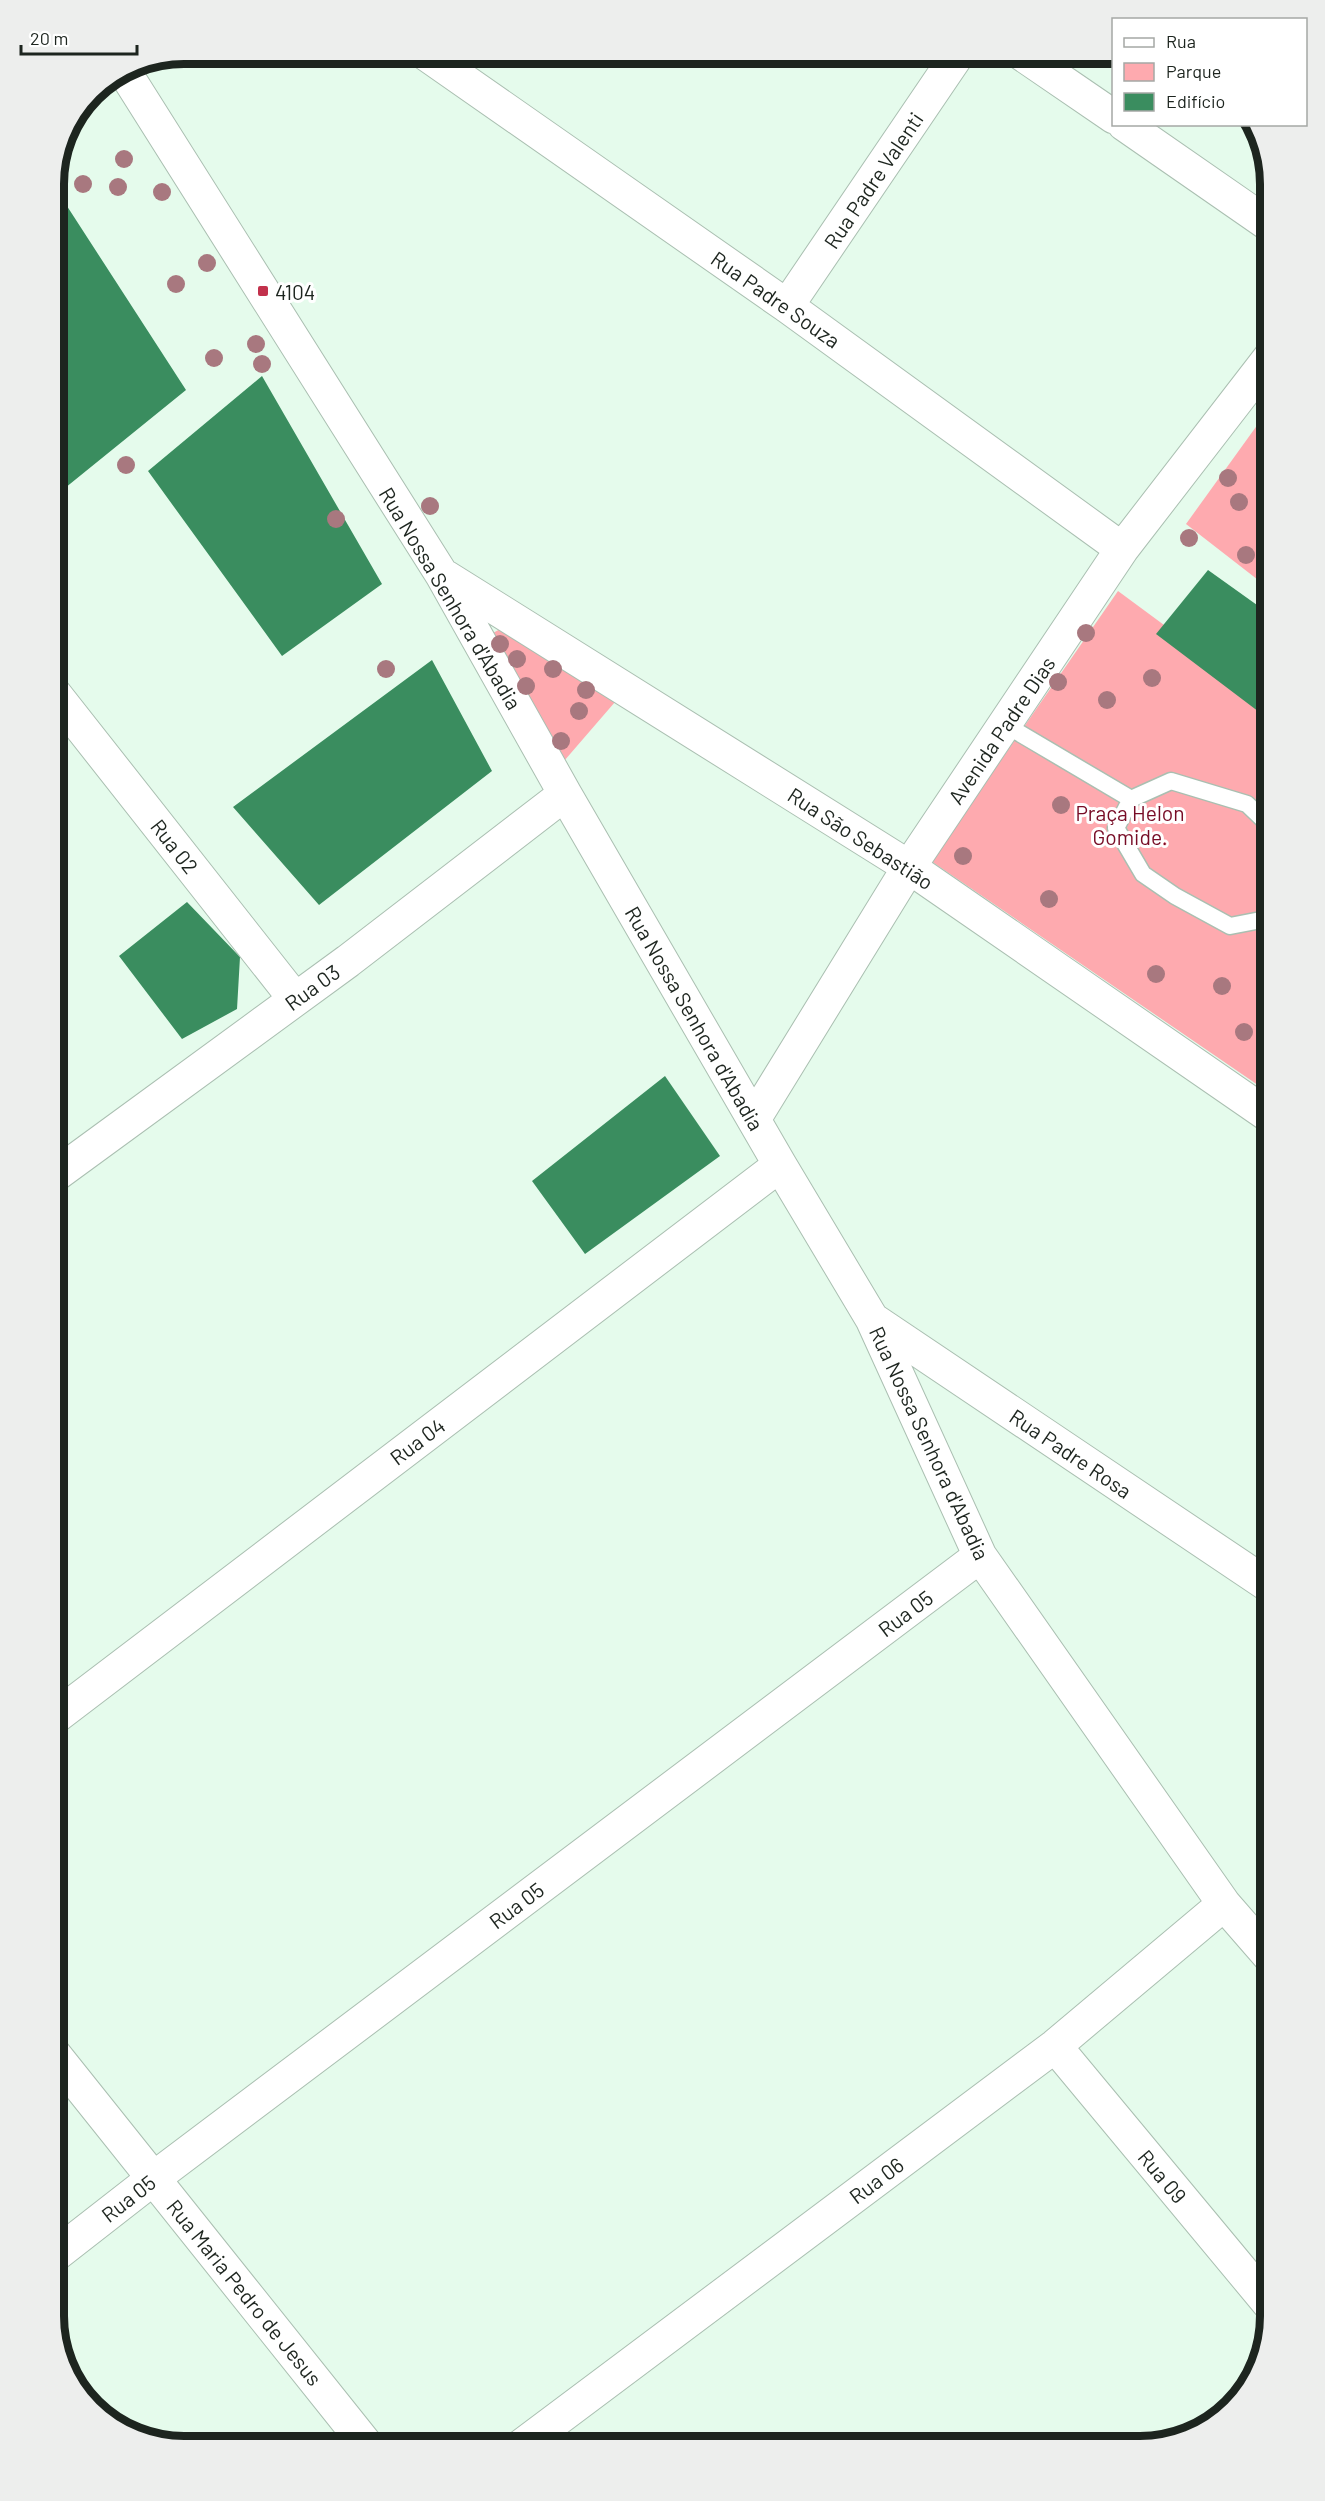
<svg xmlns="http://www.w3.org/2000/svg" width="1325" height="2501" viewBox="0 0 1325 2501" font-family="Barlow,sans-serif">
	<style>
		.green { fill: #feaaaf }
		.building { fill: #3a8d5f }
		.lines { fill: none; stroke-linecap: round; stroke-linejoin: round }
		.lane-casing { stroke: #aabfb1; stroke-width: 19 }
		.street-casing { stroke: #aabfb1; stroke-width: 35 }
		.lane { stroke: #fff; stroke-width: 16 }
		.street { stroke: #fff; stroke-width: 33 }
		.tree { fill: #a8787f }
		.poi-dot { fill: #c2314c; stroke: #fff; stroke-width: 2 }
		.labels { text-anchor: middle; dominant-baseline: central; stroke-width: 6; stroke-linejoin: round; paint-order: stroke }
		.street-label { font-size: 21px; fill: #1d251f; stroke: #fff }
		.poi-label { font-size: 21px; fill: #1d251f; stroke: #fff; text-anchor: start }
		.park-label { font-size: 21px; fill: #770c26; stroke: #fff }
		.rim { fill: none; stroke: #1d251f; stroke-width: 8 }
	</style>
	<rect width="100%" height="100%" fill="#e5fbec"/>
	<path class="green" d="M1271,406V590L1186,524Z
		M1118,591L1271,704V1094L931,861Z
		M504,627L615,702L558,768L491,634Z"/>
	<path class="building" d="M54,186L186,390L65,488L54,473Z
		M262,376L382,584L282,656L148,471Z
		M1208,570L1271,615V721L1156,634Z
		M432,660L492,771L319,905L233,807Z
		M187,902L240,957L237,1009L182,1039L119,956Z
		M665,1076L720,1156L585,1254L532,1181Z"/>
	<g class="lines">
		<defs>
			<path id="lane" d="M1004,724L1131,799
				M1271,918L1230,926L1175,896L1143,874L1116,828L1131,799L1171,781L1247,804L1271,827"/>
			<path id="street" d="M426,54L787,306L1122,549
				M1022,54L1114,117
				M124,71L442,575L565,794L780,1165L872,1319L980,1556L1224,1904L1271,1958
				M1124,124L1271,226
				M787,306L958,54
				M446,577L909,867L1271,1117
				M54,693L295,999
				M754,1119L909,867L1122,549L1271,356
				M54,1176L348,961L565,794
				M872,1319L1271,1587
				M54,1718L780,1165
				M1055,2046L1271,2306
				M54,2054L368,2447
				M54,2256L154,2178L980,1556
				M520,2447L1055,2046L1224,1904"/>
		</defs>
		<use href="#lane" class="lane-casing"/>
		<use href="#street" class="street-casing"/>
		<use href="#lane" class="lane"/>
		<use href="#street" class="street"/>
	</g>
	<g class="tree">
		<circle cx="124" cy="159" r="9"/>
		<circle cx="83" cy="184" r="9"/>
		<circle cx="118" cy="187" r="9"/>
		<circle cx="162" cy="192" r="9"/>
		<circle cx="207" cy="263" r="9"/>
		<circle cx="176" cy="284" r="9"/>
		<circle cx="256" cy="344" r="9"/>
		<circle cx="214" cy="358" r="9"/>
		<circle cx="262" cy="364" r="9"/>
		<circle cx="126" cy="465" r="9"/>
		<circle cx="1228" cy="478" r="9"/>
		<circle cx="1239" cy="502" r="9"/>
		<circle cx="430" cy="506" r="9"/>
		<circle cx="336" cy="519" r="9"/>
		<circle cx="1189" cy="538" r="9"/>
		<circle cx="1246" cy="555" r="9"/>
		<circle cx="1086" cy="633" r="9"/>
		<circle cx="500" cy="644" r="9"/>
		<circle cx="517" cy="659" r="9"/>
		<circle cx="386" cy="669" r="9"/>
		<circle cx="553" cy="669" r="9"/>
		<circle cx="1152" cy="678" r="9"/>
		<circle cx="1058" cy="682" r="9"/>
		<circle cx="526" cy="686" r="9"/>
		<circle cx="586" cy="690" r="9"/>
		<circle cx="1107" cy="700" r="9"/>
		<circle cx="579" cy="711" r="9"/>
		<circle cx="561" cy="741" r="9"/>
		<circle cx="1061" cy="805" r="9"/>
		<circle cx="963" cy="856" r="9"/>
		<circle cx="1049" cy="899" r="9"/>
		<circle cx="1156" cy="974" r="9"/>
		<circle cx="1222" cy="986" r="9"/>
		<circle cx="1244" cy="1032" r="9"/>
	</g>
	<rect class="poi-dot" x="257" y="285" width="12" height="12" rx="3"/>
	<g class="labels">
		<g class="street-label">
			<text transform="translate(873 180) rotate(-56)">Rua Padre Valenti</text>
			<text transform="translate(776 299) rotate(35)">Rua Padre Souza</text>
			<text transform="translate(451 598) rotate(59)">Rua Nossa Senhora d'Abadia</text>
			<text transform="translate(1001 730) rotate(-56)">Avenida Padre Dias</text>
			<text transform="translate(861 838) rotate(33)">Rua São Sebastião</text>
			<text transform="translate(175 846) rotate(52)">Rua 02</text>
			<text transform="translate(312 987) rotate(-36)">Rua 03</text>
			<text transform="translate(695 1018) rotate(60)">Rua Nossa Senhora d'Abadia</text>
			<text transform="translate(417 1441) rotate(-37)">Rua 04</text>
			<text transform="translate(930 1443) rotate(65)">Rua Nossa Senhora d'Abadia</text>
			<text transform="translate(1071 1453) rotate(34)">Rua Padre Rosa</text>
			<text transform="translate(905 1613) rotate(-37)">Rua 05</text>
			<text transform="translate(516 1905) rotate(-37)">Rua 05</text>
			<text transform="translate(1163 2176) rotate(50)">Rua 09</text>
			<text transform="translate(876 2180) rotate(-37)">Rua 06</text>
			<text transform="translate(128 2198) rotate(-38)">Rua 05</text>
			<text transform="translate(245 2292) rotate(51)">Rua Maria Pedro de Jesus</text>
		</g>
		<g class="poi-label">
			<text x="275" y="291">4104</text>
		</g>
		<g class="park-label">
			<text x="1130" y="812">Praça Helon<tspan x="1130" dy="24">Gomide.</tspan></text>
		</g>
	</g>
	<path d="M0 0H1325V2501H0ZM184 64H1140A120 120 0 0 1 1260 184V2316A120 120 0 0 1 1140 2436H184A120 120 0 0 1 64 2316V184A120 120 0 0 1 184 64Z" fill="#edeeed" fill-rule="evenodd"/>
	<path class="rim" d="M184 64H1140A120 120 0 0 1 1260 184V2316A120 120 0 0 1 1140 2436H184A120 120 0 0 1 64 2316V184A120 120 0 0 1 184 64Z"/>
	<rect x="1112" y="18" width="195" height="108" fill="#ffffff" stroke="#a5a8a5" stroke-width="1.5"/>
	<rect x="1124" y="38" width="30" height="9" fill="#ffffff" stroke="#a5a8a5" stroke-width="1.5"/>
	<text x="1166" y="48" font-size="18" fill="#1d251f">Rua</text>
	<rect x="1124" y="63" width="30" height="18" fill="#feaaaf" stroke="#a5a8a5" stroke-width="1.5"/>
	<text x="1166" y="78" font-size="18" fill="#1d251f">Parque</text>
	<rect x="1124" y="93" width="30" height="18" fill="#3a8d5f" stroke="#a5a8a5" stroke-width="1.5"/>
	<text x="1166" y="108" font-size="18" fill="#1d251f">Edifício</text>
	<path d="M21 45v9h116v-9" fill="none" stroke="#1d251f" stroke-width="3"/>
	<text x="30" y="45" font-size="18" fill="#1d251f" stroke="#ffffff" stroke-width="4.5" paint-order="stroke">20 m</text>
</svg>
